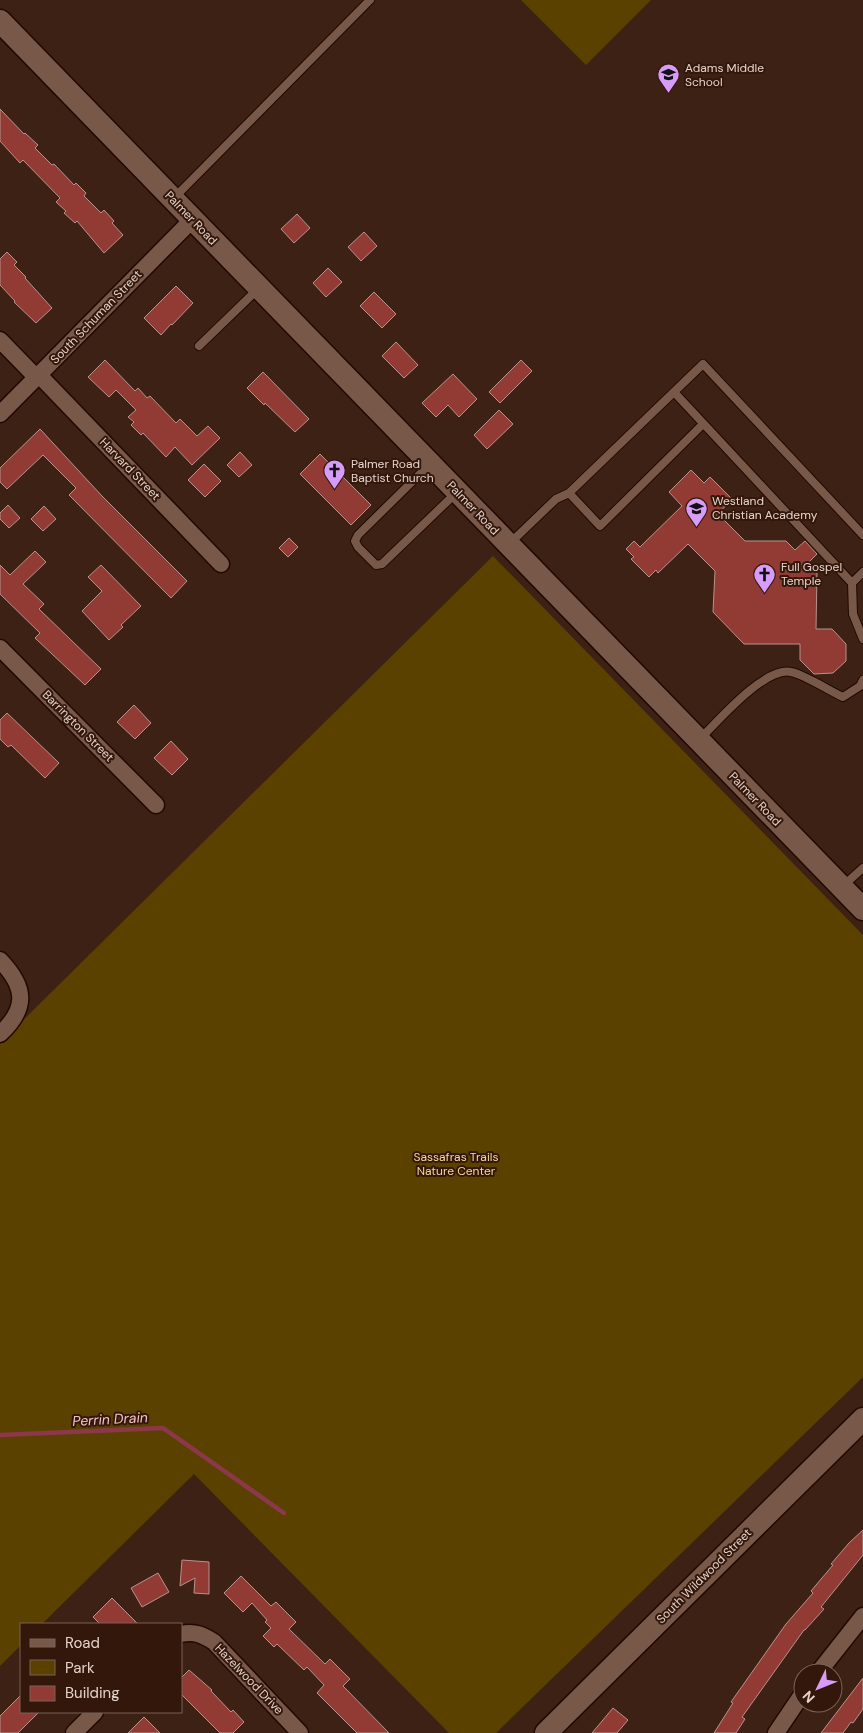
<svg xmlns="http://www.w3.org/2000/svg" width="863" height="1733" viewBox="0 0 863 1733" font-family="'DM Sans',sans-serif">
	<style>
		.green { fill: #5b4100 }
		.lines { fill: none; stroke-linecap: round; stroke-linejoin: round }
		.stream { stroke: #8d374b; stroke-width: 4.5 }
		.building { fill: #913b34; stroke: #b9928d }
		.lane-casing { stroke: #220901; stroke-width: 10 }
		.street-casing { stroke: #220901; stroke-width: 19 }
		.secondary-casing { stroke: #220901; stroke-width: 25 }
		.lane { stroke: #785849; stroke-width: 8 }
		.street { stroke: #785849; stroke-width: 16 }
		.secondary { stroke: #785849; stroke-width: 22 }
		.labels { text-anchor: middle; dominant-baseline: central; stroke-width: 4; stroke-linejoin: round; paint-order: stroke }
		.poi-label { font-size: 12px; fill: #e6d3cb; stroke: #32170a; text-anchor: start }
		.street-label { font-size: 12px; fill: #e6d3cb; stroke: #32170a }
		.park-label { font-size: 12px; fill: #f8d898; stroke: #32170a }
		.water-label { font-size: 14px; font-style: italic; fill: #f4c1c8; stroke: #32170a }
	</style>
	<rect width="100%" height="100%" fill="#3c2114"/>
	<path class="green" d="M521,0H651L586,65Z
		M493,556L863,935V1377L496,1733H449L194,1474L42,1624H21V1645L0,1666V1043Z"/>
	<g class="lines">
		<path class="stream" d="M0,1435L163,1428L284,1513"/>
	</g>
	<path class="building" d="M0,109L24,134L25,133L38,145L35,148L52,165L54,164L74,185L76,183L86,193L84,196L101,213L104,210L114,221L112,223L123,235L104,253L77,221L75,223L64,213L66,211L56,202L60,198L23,160L20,163L0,141Z
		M297,214L310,228L294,243L281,229Z
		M364,232L377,246L361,261L348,247Z
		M7,252L17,262L14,265L26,277L25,278L52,308L36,323L14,302L15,301L0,285V259Z
		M328,268L342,282L326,297L313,283Z
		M176,286L193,303L172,325L171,324L161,335L144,318Z
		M374,292L396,314L382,328L360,306Z
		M396,342L418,365L404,378L382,356Z
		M105,360L135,391L138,388L147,398L150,396L176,423L180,419L197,436L208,426L220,438L192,465L175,447L166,457L143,433L141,435L131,425L134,422L128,417L136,410L116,390L109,397L88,377Z
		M521,360L532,371L500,403L489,392Z
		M263,372L309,419L295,432L265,403L264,405L247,388Z
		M453,374L477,399L459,417L448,405L436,417L422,403Z
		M499,410L513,424L487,449L474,435Z
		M40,429L102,496L187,581L171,598L69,495L76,488L43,455L7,489L0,482V468Z
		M240,452L252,465L239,477L227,465Z
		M320,454L371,505L351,525L300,474Z
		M204,464L221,481L205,497L188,480Z
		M691,470L704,483L710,477L732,499L718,514L745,541H786L795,550L805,541L817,554L808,563L817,573L816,629H832L846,644V661L833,673L814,674L800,660V644H744L713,612L715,571L688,544L658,573L656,570L649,577L631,559L634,557L626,549L634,541L640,547L682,506L669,492Z
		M8,505L20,518L9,528L0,519V513Z
		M44,506L56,519L43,531L31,519Z
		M289,538L298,547L288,557L279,548Z
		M35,551L46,562L23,584L44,604L39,609L101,669L85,685L35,638L40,633L0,594V565L10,575Z
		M101,565L141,606L121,625L123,627L109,640L82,611L102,591L88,577Z
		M134,705L151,723L135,739L117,722Z
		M7,713L59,763L45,778L11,745L8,747L0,739V720Z
		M171,741L188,759L172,775L154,758Z
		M863,1530V1555L821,1607L824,1609L805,1630H804L742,1717L745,1719L736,1733H714L733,1703L731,1702L786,1624L813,1593L811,1591L833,1565L831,1564L849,1543Z
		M182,1560L209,1562V1594L194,1593L195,1578L180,1586Z
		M158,1573L169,1592L142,1607L131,1588Z
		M241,1576L271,1606L276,1602L296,1622L289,1629L325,1664L330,1659L350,1679L343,1686L389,1733H357L317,1693L324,1685L307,1667L304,1670L277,1644L274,1647L263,1636L271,1628L265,1622L267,1620L252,1603L243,1612L224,1593Z
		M112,1598L138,1624H100L93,1617Z
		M189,1670L212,1690L211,1691L231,1712L233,1710L244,1722L233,1733H220L181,1694V1678Z
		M863,1678V1709L853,1723L851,1722L843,1733H821Z
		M21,1695V1712H39L18,1733H0V1716Z
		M613,1708L628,1720L617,1733H592Z
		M144,1717L160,1733H128Z"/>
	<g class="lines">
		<defs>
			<path id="lane" d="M174,198L370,0
				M199,346L258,289
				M674,392L852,583L863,572
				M703,424L600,526L569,493L703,364L863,535
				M429,465L358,535L355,541L358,547L376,565L382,564L455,494
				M510,543L556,499L569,493
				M852,583L853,614L863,639
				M700,739C717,722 765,666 791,672C803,674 830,691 843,697L860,686L863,680
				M844,885L863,868"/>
			<path id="street" d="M0,340L36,377
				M39,375L221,564
				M0,414L192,220
				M0,648L156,805
				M0,960C26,987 28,1008 0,1034
				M181,1634C195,1631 203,1635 214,1642L300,1733
				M818,1673L863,1616
				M74,1733L95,1712
				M776,1733L803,1693"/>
			<path id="secondary" d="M0,21L863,909
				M546,1733L863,1419"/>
		</defs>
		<use href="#lane" class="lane-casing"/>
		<use href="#street" class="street-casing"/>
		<use href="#secondary" class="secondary-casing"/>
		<use href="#lane" class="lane"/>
		<use href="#street" class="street"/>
		<use href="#secondary" class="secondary"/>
	</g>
	<defs>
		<symbol id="school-pin" viewBox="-11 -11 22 30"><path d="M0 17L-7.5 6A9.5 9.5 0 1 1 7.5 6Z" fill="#d79bf9" stroke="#32170a"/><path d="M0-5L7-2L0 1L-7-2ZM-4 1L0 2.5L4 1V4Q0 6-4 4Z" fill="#111"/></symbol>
		<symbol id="church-pin" viewBox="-11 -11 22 30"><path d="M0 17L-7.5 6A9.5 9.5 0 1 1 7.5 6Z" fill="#d79bf9" stroke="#32170a"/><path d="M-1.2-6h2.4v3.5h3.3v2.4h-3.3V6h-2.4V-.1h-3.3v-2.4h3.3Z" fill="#111"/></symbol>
	</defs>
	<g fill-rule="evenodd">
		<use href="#school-pin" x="656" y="62" width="25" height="34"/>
		<use href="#church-pin" x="322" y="458" width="25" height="34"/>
		<use href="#school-pin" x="684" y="496" width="25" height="34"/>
		<use href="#church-pin" x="752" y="562" width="25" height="34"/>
	</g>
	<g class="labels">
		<g class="poi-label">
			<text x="685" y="68">Adams Middle<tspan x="685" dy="14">School</tspan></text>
			<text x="351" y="464">Palmer Road<tspan x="351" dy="14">Baptist Church</tspan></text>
			<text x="712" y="501">Westland<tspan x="712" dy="14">Christian Academy</tspan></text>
			<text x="781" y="567">Full Gospel<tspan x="781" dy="14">Temple</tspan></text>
		</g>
		<g class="street-label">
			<text transform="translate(191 218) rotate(46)">Palmer Road</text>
			<text transform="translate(96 317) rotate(-46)">South Schuman Street</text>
			<text transform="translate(130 469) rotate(46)">Harvard Street</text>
			<text transform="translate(473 508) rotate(46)">Palmer Road</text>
			<text transform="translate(78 726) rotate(45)">Barrington Street</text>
			<text transform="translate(755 799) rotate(46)">Palmer Road</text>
			<text transform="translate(704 1576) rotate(-45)">South Wildwood Street</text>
			<text transform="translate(249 1679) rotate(46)">Hazelwood Drive</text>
		</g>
		<g class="park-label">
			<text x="456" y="1157">Sassafras Trails<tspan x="456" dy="14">Nature Center</tspan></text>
		</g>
		<g class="water-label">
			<text transform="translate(110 1419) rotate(-3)">Perrin Drain</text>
		</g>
	</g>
	<rect x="20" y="1623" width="162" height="90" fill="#32170a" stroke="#7a6257"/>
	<rect x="30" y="1639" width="25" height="8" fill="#785849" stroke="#7a6257"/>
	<text x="65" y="1648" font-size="15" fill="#e6d3cb">Road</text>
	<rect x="30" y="1660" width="25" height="15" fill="#5b4100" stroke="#7a6257"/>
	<text x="65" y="1673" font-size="15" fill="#e6d3cb">Park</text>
	<rect x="30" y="1686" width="25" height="15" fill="#913b34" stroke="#7a6257"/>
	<text x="65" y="1698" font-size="15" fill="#e6d3cb">Building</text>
	<g transform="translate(818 1688) rotate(227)"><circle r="24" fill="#32170a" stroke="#7a6257"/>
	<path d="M0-4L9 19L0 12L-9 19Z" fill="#d79bf9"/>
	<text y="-8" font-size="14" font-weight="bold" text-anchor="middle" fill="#e6d3cb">N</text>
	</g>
</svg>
